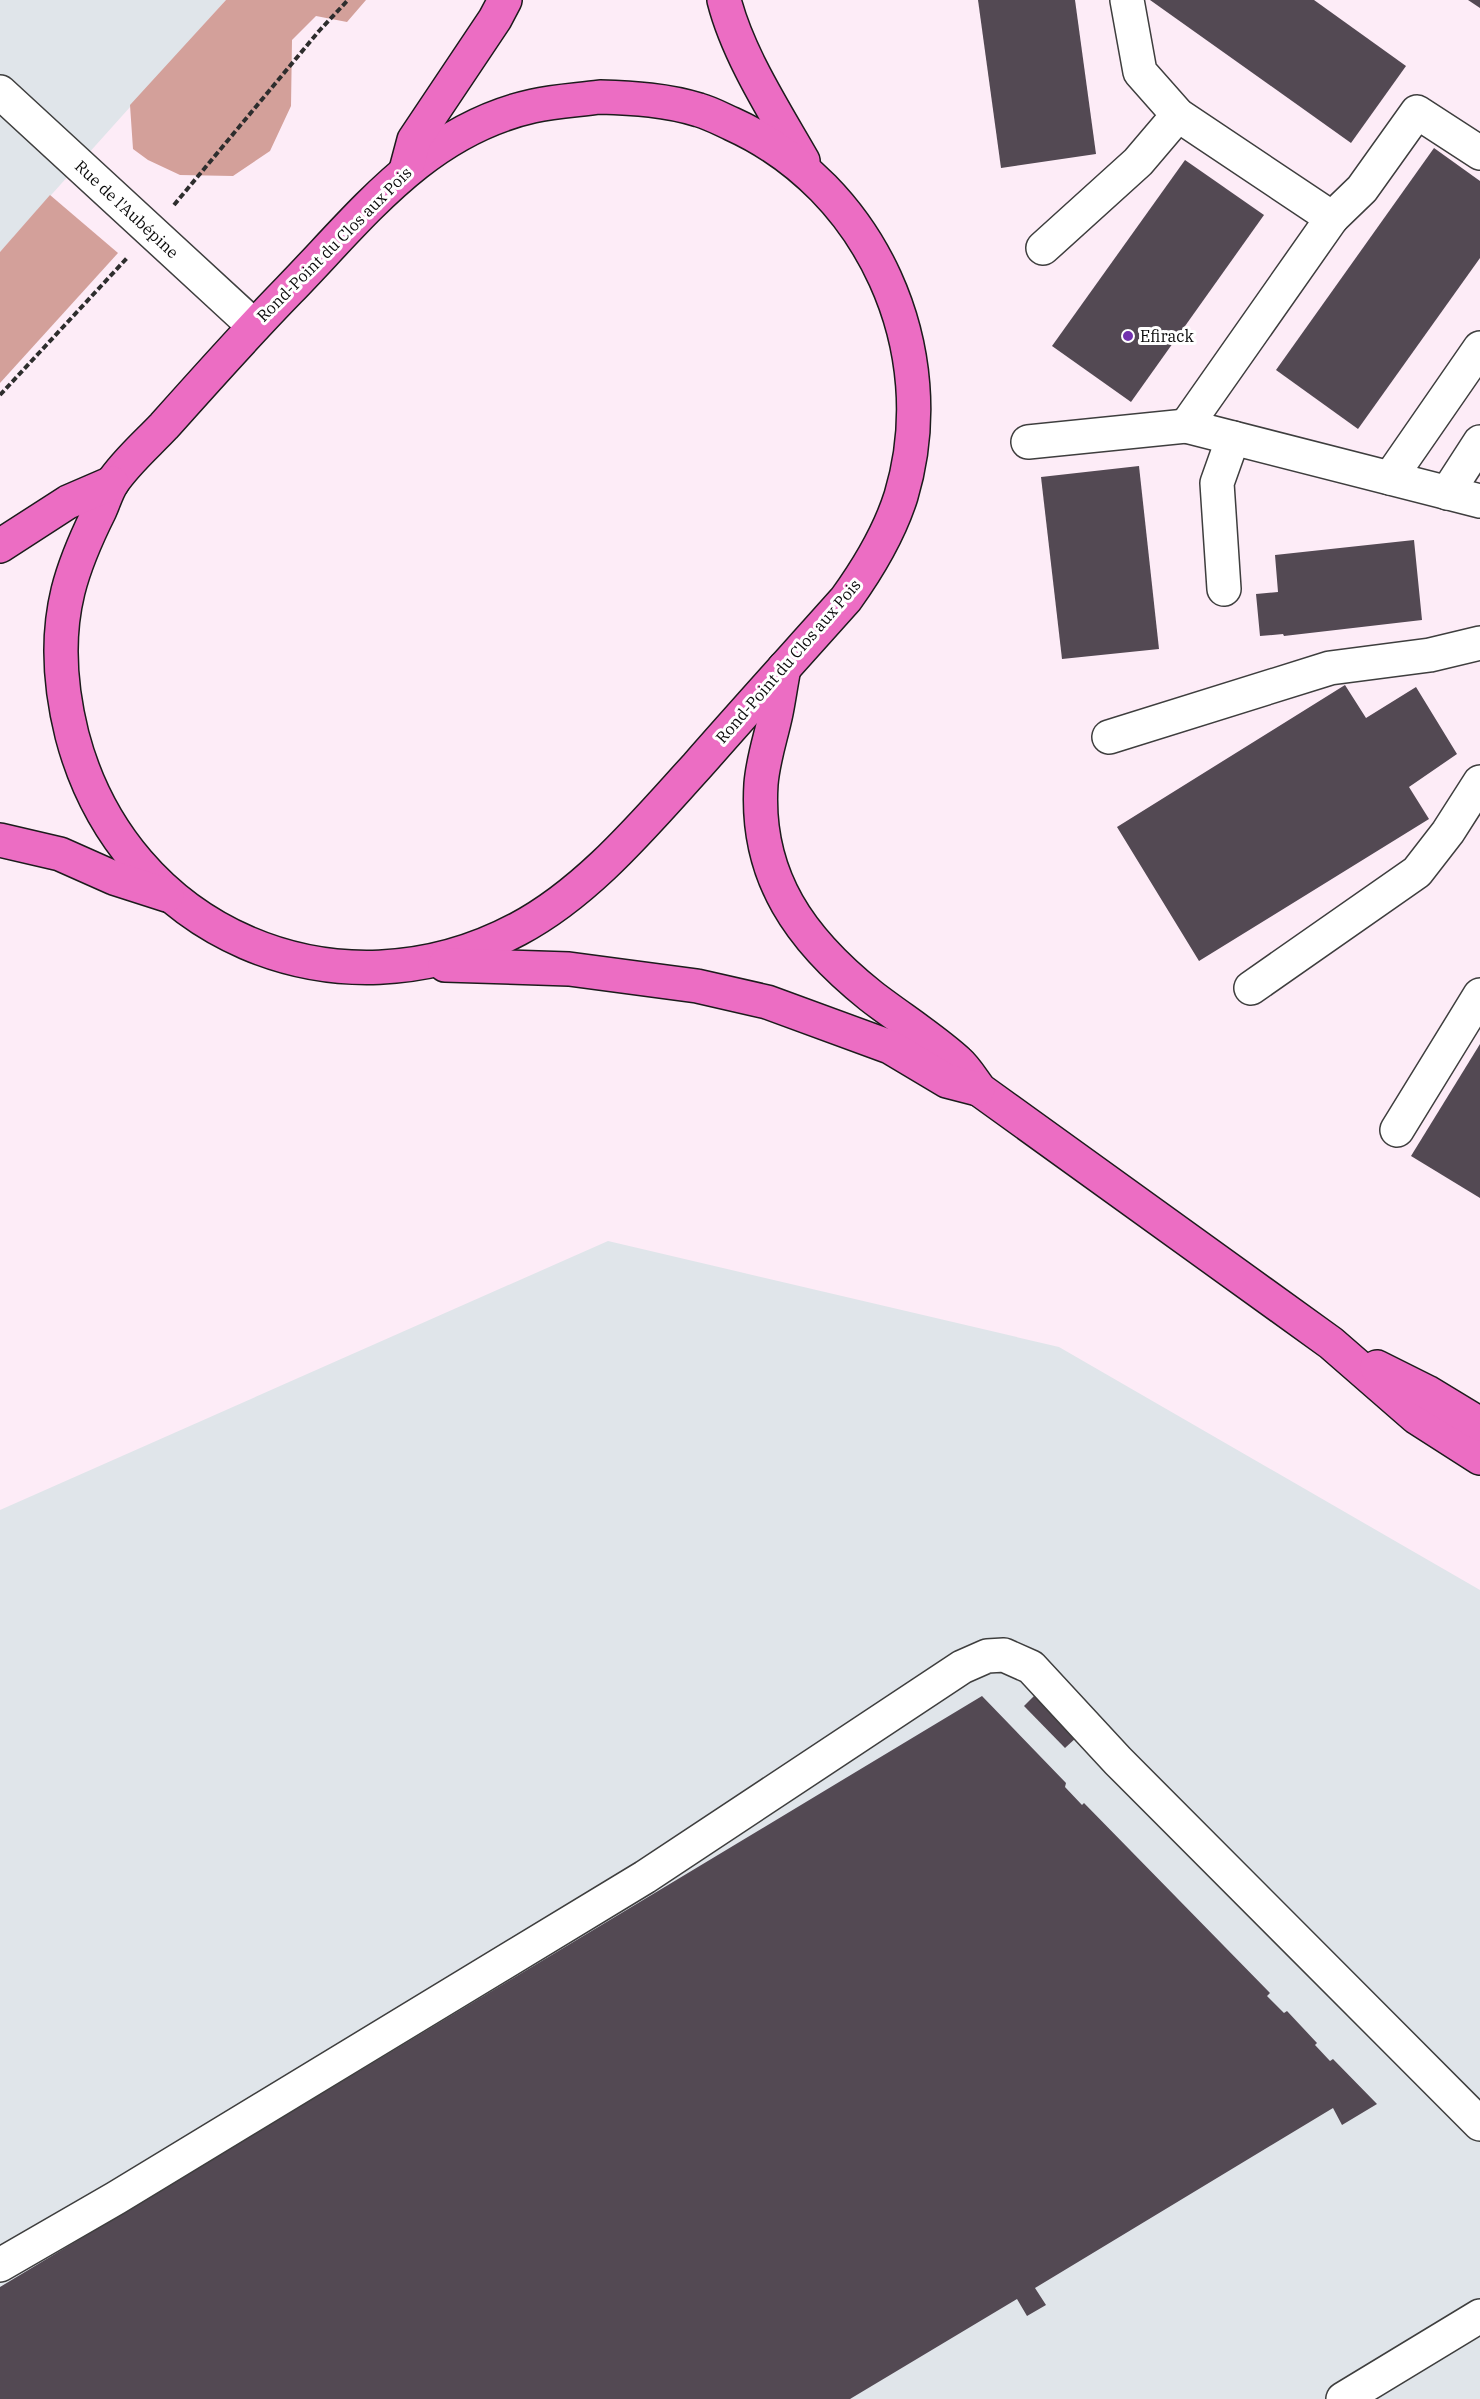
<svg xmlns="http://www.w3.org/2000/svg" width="1480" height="2399" font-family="'IBM Plex Serif',serif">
  <rect width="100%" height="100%" fill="#fdecf7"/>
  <g fill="#e0e5ea">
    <polygon points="0,0 226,0 0,252"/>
    <polygon points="608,1241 1059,1347 1480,1590 1480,2399 0,2399 0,1510"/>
  </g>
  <g fill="#d3a09a">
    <polygon points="226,0 366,0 347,22 316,16 292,40 291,106 270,151 233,176 180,175 148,160 133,149 130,105"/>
    <polygon points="50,195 118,253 0,383 0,252"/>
  </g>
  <g fill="#534953">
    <polygon points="978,0 1075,0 1096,154 1001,168"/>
    <polygon points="1150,0 1314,0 1406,66 1351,143"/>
    <polygon points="1468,0 1480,0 1480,8"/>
    <polygon points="1434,148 1480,181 1480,258 1358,429 1276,370"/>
    <polygon points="1185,160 1264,215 1131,402 1052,346"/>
    <polygon points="1139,466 1159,649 1062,659 1041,477"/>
    <polygon points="1414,540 1422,620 1284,636 1283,634 1260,636 1256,594 1278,592 1275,555"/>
    <polygon points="1345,685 1366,718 1416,687 1457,754 1409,787 1429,819 1199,961 1117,827"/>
    <polygon points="1480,1044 1480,1198 1411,1156"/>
    <polygon points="1035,1695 1077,1737 1065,1748 1024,1706"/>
    <polygon points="982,1696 1066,1783 1065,1787 1082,1805 1084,1803 1270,1993 1267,1996 1284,2013 1287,2011 1317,2043 1315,2045 1330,2061 1333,2059 1377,2104 1342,2125 1333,2108 1035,2288 1046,2305 1027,2316 1017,2299 850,2399 0,2399 0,2287"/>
  </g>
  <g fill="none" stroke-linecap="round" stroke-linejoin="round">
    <g stroke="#3e3e3e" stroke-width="36">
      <g id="minor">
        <polyline points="1127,0 1140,72 1178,115 1332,218 1186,426 1480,501"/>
        <polyline points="0,92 254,326"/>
        <polyline points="1332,218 1362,189 1417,112 1480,153"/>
        <polyline points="1043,248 1138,162 1178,115"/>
        <polyline points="1028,442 1186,426"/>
        <polyline points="1390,478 1480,348"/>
        <polyline points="1447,493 1480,442"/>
        <polyline points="1224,589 1217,483 1233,438"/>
        <polyline points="1109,737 1330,668 1430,655 1480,643"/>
        <polyline points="1251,988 1417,872 1448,832 1480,782"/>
        <polyline points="1397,1130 1480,995"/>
        <polyline points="0,2265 116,2198 645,1877 962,1667 987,1656 1004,1655 1031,1667 1118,1761 1480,2124"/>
        <polyline points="1343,2399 1480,2316"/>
      </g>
    </g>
    <g stroke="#1c1c1c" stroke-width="36">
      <g id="major">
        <path d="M 724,0 C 738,55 775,112 803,161"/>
        <path d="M 600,97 C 634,98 667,100 699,110 C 710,113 721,119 732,124 C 871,187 945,349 901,496 C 889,534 869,567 846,599 C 796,655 746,710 697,766 C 645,823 588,892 518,929 C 337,1025 124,934 72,735 C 60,687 56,640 68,591 C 75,563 87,536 100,510 C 104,501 107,491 112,483 C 126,462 147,444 164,426 C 205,380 246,334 289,290 C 362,215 425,130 533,106 C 555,101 578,100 600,97 Z"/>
        <polyline points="406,170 414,140 495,19 505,0"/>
        <polyline points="0,546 68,502 112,483"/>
        <path d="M 784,668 C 781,683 779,698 776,713 C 771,737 763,759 761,784 C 755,877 801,940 871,996 C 898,1017 933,1039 958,1062 C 966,1069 973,1081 980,1090 L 1331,1343 L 1416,1417 L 1480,1458"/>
        <polyline points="0,840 60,854 114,878 167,895"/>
        <polyline points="445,965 569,969 697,986 767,1002 890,1047 947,1081 978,1089"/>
        <polyline points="1377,1367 1427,1392 1480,1424"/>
      </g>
    </g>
    <g stroke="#2d2d2d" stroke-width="4" stroke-dasharray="6 3" stroke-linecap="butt">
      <polyline points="174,205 319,31 348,0"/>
      <polyline points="0,395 127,258"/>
    </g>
    <use href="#minor" stroke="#fff" stroke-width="33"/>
    <use href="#major" stroke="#ec6dc3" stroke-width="33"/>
  </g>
  <circle fill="#7231ae" stroke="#fff" stroke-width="2" cx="1128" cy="336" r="6"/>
  <g text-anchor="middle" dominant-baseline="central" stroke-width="6" stroke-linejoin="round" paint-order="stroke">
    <g font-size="16" fill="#0b0b0b" stroke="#fff">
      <text transform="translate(127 209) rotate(43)">Rue de l'Aubépine</text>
      <text transform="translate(334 244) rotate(-45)">Rond-Point du Clos aux Pois</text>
      <text transform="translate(788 661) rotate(-49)">Rond-Point du Clos aux Pois</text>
    </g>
    <g font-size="16" fill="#0b0b0b" stroke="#fff" text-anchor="start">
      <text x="1140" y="336">Efirack</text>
    </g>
  </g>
</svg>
